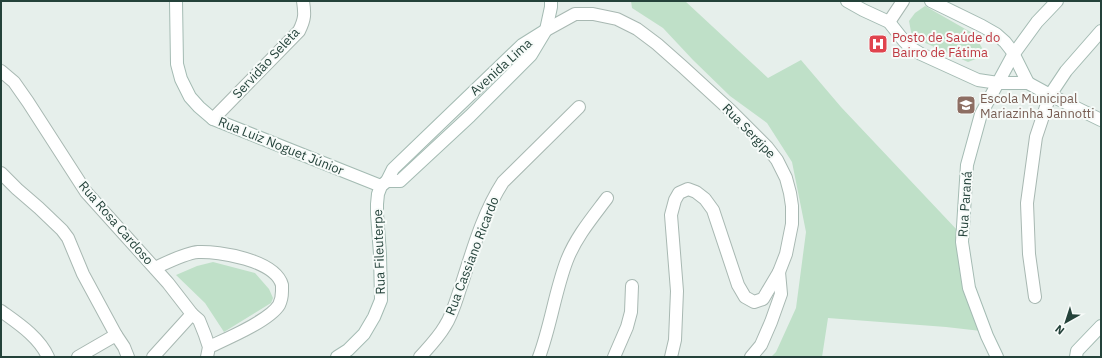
<svg xmlns="http://www.w3.org/2000/svg" width="1102" height="358" font-family="'IBM Plex Sans',sans-serif">
  <rect width="100%" height="100%" fill="#e6efeb"/>
  <g fill="#bfe0c8">
    <polygon points="631,1 685,1 768,78 801,60 841,107 958,231 981,331 946,327 828,318 822,357 771,357 776,352 796,308 806,232 792,162 767,123 730,96 693,60 663,28 632,8"/>
    <polygon points="925,6 974,34 986,55 968,62 912,37 909,21 915,13"/>
    <polygon points="213,262 255,273 269,289 273,298 271,303 224,332 205,303 176,275 197,266"/>
  </g>
  <g fill="none" stroke-linecap="round" stroke-linejoin="round">
    <g stroke="#a8b8b2" stroke-width="14">
      <g id="street">
        <polyline points="889,22 903,1"/>
        <polyline points="546,30 575,14 593,14 617,19 637,29 657,44 683,67 731,111 767,147 777,160 786,178 790,193 792,206 792,224 786,254 779,272 763,299 754,302 745,297 738,285 713,210 705,199 696,192 688,189 679,193 675,200 671,215 677,291 675,340 671,357"/>
        <polyline points="1,71 14,82 28,102 86,192 168,283 192,314 199,320 205,335 209,347 207,357"/>
        <path d="M 213,119 L 299,31 C 305,19 305,14 303,1"/>
        <polyline points="1,173 17,189 39,208 62,230 68,238 83,274 116,335"/>
        <path d="M 155,268 C 166,263 185,253 198,252 C 219,251 275,260 282,285 C 282,286 282,289 282,291 C 282,295 281,301 279,305 C 269,321 226,339 209,347"/>
        <polyline points="1035,297 1029,254 1027,203 1036,137 1050,95"/>
        <path d="M 1,311 C 19,324 39,337 48,357"/>
        <polyline points="78,357 116,335 124,347 128,357"/>
        <polyline points="153,357 192,314"/>
        <path d="M 420,357 C 429,347 438,338 445,326 C 453,314 457,297 462,283 C 473,249 483,213 503,182 L 579,107"/>
        <path d="M 539,357 C 551,325 555,291 567,260 C 576,237 592,218 607,198"/>
        <polyline points="614,357 627,327 631,312 632,286"/>
        <polyline points="751,357 761,345 771,322 781,294 779,272"/>
      </g>
    </g>
    <g stroke="#a4bbb3" stroke-width="14">
      <g id="secondary">
        <polyline points="176,1 177,64 181,79 190,97 199,107 213,119 381,186"/>
        <polyline points="847,1 863,10 889,22 904,41 911,48 921,54 978,80 998,83 1028,83 1050,95 1101,120"/>
        <polyline points="931,1 982,26 996,34 1005,42 1012,51 1028,83"/>
        <polyline points="1050,95 1066,71 1101,31"/>
        <polyline points="387,181 400,181 470,116 531,55 546,30 551,7 551,1"/>
        <polyline points="337,357 348,350 364,334 374,317 381,300 380,254 377,214 377,204 378,194 381,186 387,181 393,169 522,45 546,30"/>
        <polyline points="997,357 987,336 969,288 962,242 967,165 981,114 1013,55 1037,22 1057,1"/>
        <polyline points="1076,357 1077,351 1101,326"/>
      </g>
    </g>
    <use href="#street" stroke="#fff" stroke-width="12"/>
    <use href="#secondary" stroke="#fff" stroke-width="12"/>
  </g>
  <defs>
    <g id="hospital-square" transform="scale(1)"><rect x="-9" y="-9" width="18" height="18" rx="4" fill="#e0444e" stroke="#f7fbf9"/><path d="M-5-5h3v3.5h4V-5h3V5h-3V1.5h-4V5h-3Z" fill="#fff"/></g>
    <g id="school-square" transform="scale(1)"><rect x="-9" y="-9" width="18" height="18" rx="4" fill="#8d6e63" stroke="#f7fbf9"/><path d="M0-5L7-2L0 1L-7-2ZM-4 1L0 2.5L4 1V4Q0 6-4 4Z" fill="#fff"/></g>
  </defs>
  <g fill-rule="evenodd">
    <use href="#hospital-square" x="878" y="44"/>
    <use href="#school-square" x="966" y="105"/>
  </g>
  <g text-anchor="middle" dominant-baseline="central" stroke-width="4" stroke-linejoin="round" paint-order="stroke">
    <g font-size="13" fill="#be3a42" stroke="#f7fbf9" text-anchor="start">
      <text x="892" y="37">Posto de Saúde do<tspan x="892" dy="15">Bairro de Fátima</tspan></text>
    </g>
    <g font-size="13" fill="#24423a" stroke="#f7fbf9">
      <text transform="translate(266 63) rotate(-47)">Servidão Seleta</text>
      <text transform="translate(501 67) rotate(-42)">Avenida Lima</text>
      <text transform="translate(749 131) rotate(46)">Rua Sergipe</text>
      <text transform="translate(281 146) rotate(22)">Rua Luiz Noguet Júnior</text>
      <text transform="translate(965 204) rotate(-86)">Rua Paraná</text>
      <text transform="translate(116 223) rotate(49)">Rua Rosa Cardoso</text>
      <text transform="translate(379 252) rotate(-92)">Rua Fileuterpe</text>
      <text transform="translate(472 256) rotate(-69)">Rua Cassiano Ricardo</text>
    </g>
    <g font-size="13" fill="#785e54" stroke="#f7fbf9" text-anchor="start">
      <text x="980" y="98">Escola Municipal<tspan x="980" dy="15">Mariazinha Jannotti</tspan></text>
    </g>
  </g>
  <rect width="1102" height="358" fill="none" stroke="#24423a" stroke-width="4"/>
  <g transform="translate(1066 322) rotate(219)" stroke="#f7fbf9" stroke-width="3" paint-order="stroke">
  <path d="M0-3L7 15L0 10L-7 15Z" fill="#24423a"/>
  <text y="-6" font-size="11" font-weight="bold" text-anchor="middle" fill="#24423a">N</text>
  </g>
</svg>
